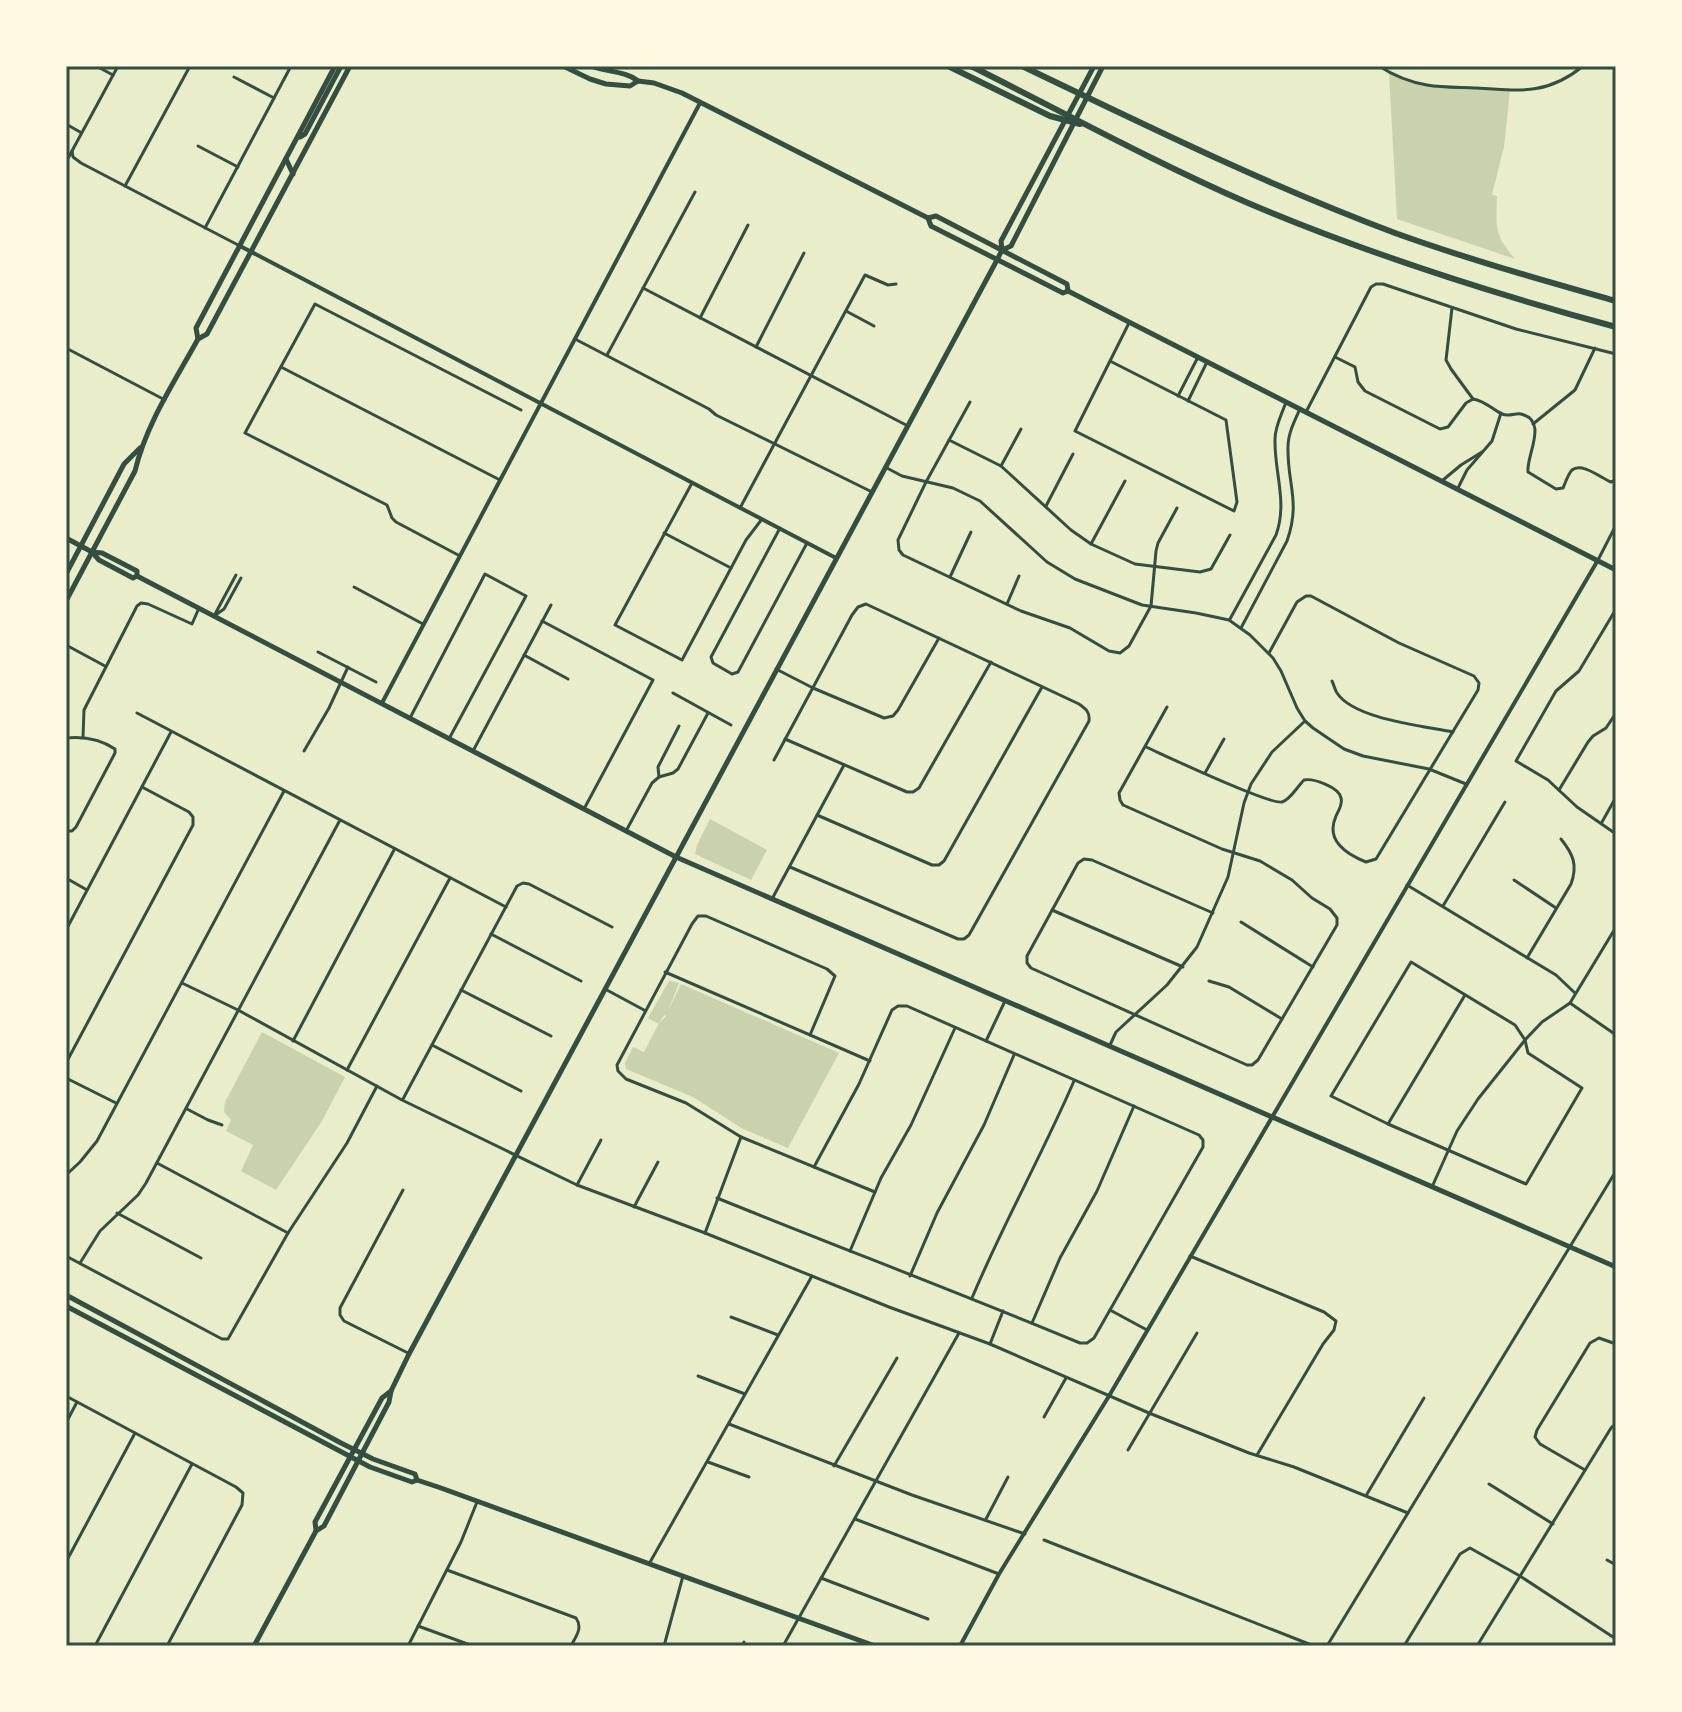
<svg xmlns="http://www.w3.org/2000/svg" width="1682" height="1712" font-family="Figtree,sans-serif">
  <rect width="100%" height="100%" fill="#e9edc9"/>
  <g fill="#cad2ad">
    <path d="M 1389,73 L 1414,82 L 1434,86 L 1510,90 L 1504,147 L 1492,195 L 1497,196 C 1496,227 1494,234 1515,259 L 1397,219 Z"/>
    <polygon points="710,819 767,850 751,880 695,854 697,845"/>
    <polygon points="669,981 679,983 668,1011 681,984 839,1053 788,1148 743,1129 693,1097 626,1069 625,1063 633,1047 644,1052 658,1025 666,1016 664,1015 659,1024 648,1018"/>
    <polygon points="262,1032 345,1077 322,1121 276,1190 241,1171 253,1145 226,1131 231,1120 224,1112 225,1102"/>
  </g>
  <g fill="none" stroke-linecap="round" stroke-linejoin="round">
    <g stroke="#344e41" stroke-width="3">
      <polyline points="96,66 113,75"/>
      <path d="M 1379,66 C 1394,76 1410,82 1427,85 C 1444,88 1461,87 1477,88 C 1520,91 1548,95 1583,66"/>
      <polyline points="234,77 274,98"/>
      <polyline points="66,124 80,132"/>
      <polyline points="198,146 238,167"/>
      <polyline points="72,151 73,157 81,163 240,246"/>
      <polyline points="66,162 118,66"/>
      <polyline points="125,186 190,66"/>
      <polyline points="205,228 291,66"/>
      <polyline points="643,288 906,425"/>
      <polyline points="1452,308 1446,360 1451,369 1473,399"/>
      <polyline points="846,311 874,326"/>
      <polyline points="700,318 748,225"/>
      <polyline points="575,339 709,409 716,415 870,491"/>
      <polyline points="756,347 804,253"/>
      <polyline points="66,348 165,400"/>
      <polyline points="607,355 695,192"/>
      <path d="M 1335,357 L 1355,367 L 1358,382 L 1365,391 L 1440,429 L 1448,427 L 1466,403 L 1473,399 C 1485,401 1492,409 1502,414 C 1509,417 1514,413 1521,414 C 1549,421 1526,455 1528,472 L 1556,489 L 1563,488 C 1565,484 1568,474 1572,470 C 1582,462 1601,478 1611,482 L 1616,480"/>
      <polyline points="1110,361 1226,420 1237,502 1234,511 1075,431 1129,323"/>
      <polyline points="281,367 500,480"/>
      <polyline points="1178,396 1198,357"/>
      <polyline points="1188,401 1207,362"/>
      <polyline points="970,402 926,482 898,540 899,550 903,555 1021,611 1070,628 1109,651 1120,653 1129,646 1151,606 1156,551 1158,543 1177,508"/>
      <polyline points="1306,412 1371,287 1376,284 1383,284 1516,329 1616,354"/>
      <polyline points="1533,424 1575,390 1595,348"/>
      <polyline points="949,440 1001,466 1071,530 1091,544 1135,564 1200,572 1211,569 1230,535"/>
      <polyline points="1001,466 1021,429"/>
      <polyline points="885,467 902,476 953,488 980,501 1047,562 1075,579 1142,605 1196,613 1229,620 1250,635 1273,658 1281,671 1297,708 1305,721 1313,728 1344,749 1363,756 1429,769 1466,784"/>
      <polyline points="1443,480 1461,465 1482,452"/>
      <polyline points="692,483 615,625 682,660 746,540 762,519"/>
      <polyline points="1458,488 1467,470 1492,441 1501,413"/>
      <polyline points="1046,506 1073,454"/>
      <polyline points="740,508 865,275 888,285 896,284"/>
      <polyline points="780,528 711,657 713,663 732,674 738,672 807,543"/>
      <polyline points="664,533 731,568"/>
      <polyline points="1091,544 1125,481"/>
      <polyline points="460,556 396,522 392,518 387,505 245,433 315,304 521,410"/>
      <polyline points="1598,560 1616,525"/>
      <polyline points="236,575 214,616 224,609 241,578"/>
      <polyline points="950,577 971,532"/>
      <polyline points="354,587 423,624"/>
      <polyline points="1007,604 1019,576"/>
      <polyline points="1616,609 1579,671 1556,691 1516,761 1548,780 1577,807 1616,834"/>
      <path d="M 1230,619 L 1276,535 C 1288,502 1274,472 1275,439 C 1275,426 1282,414 1286,402"/>
      <polyline points="542,621 653,680 584,809"/>
      <path d="M 1241,628 L 1287,541 C 1301,501 1287,484 1288,447 C 1288,434 1294,422 1299,411"/>
      <polyline points="66,645 105,666"/>
      <polyline points="318,652 376,682"/>
      <polyline points="524,655 568,679"/>
      <polyline points="776,669 813,688 884,718 893,716 898,710 939,638"/>
      <path d="M 1332,681 C 1334,685 1335,690 1337,693 C 1354,719 1423,726 1453,732"/>
      <polyline points="673,693 731,725"/>
      <polyline points="1167,707 1119,793 1120,800 1123,805 1222,849 1260,861 1292,880 1312,898 1330,909 1337,918 1337,925 1258,1060 1252,1065 1247,1065 1031,968 1027,963 1027,956 1078,863 1084,859 1092,860 1213,913"/>
      <polyline points="137,713 506,907"/>
      <polyline points="410,718 485,574 526,596 450,737"/>
      <polyline points="83,737 84,710 137,606 141,603 148,604 192,624 199,608"/>
      <path d="M 66,738 C 85,736 100,739 115,749 L 115,753 L 76,827 L 72,831 L 66,831"/>
      <polyline points="785,739 907,792 913,792 919,788 991,662"/>
      <path d="M 1146,747 C 1166,756 1269,805 1282,802 C 1290,800 1297,787 1304,780 C 1313,778 1339,787 1341,798 C 1343,805 1338,811 1336,816 C 1325,840 1346,854 1366,862 L 1376,859 L 1478,690 L 1479,683 L 1474,676 L 1399,643 L 1311,596 L 1306,596 L 1297,602 L 1269,653"/>
      <polyline points="304,751 329,708 348,667"/>
      <polyline points="473,751 551,605"/>
      <path d="M 774,760 L 852,615 L 858,607 L 866,604 L 1079,704 C 1086,709 1090,712 1089,721 L 969,935 L 964,939 L 958,939 L 790,867"/>
      <polyline points="1205,773 1224,739"/>
      <polyline points="659,777 673,773 678,769 708,713"/>
      <polyline points="1559,790 1588,742 1593,736 1606,728 1616,713"/>
      <polyline points="817,815 932,865 939,865 944,861 1042,687"/>
      <polyline points="1602,822 1616,797"/>
      <polyline points="626,831 652,783 659,777 658,767 679,726"/>
      <polyline points="66,878 87,890"/>
      <polyline points="1514,880 1556,908"/>
      <polyline points="1407,885 1556,975 1575,993"/>
      <polyline points="772,899 844,765"/>
      <polyline points="1443,906 1505,802"/>
      <polyline points="1052,910 1183,967"/>
      <polyline points="1241,922 1313,967"/>
      <polyline points="66,930 171,732"/>
      <polyline points="491,934 581,981"/>
      <path d="M 1527,958 L 1571,884 C 1578,865 1573,854 1561,839"/>
      <polygon points="1411,962 1515,1025 1525,1040 1528,1053 1582,1088 1526,1184 1388,1124 1331,1096"/>
      <polyline points="665,972 870,1061"/>
      <polyline points="1209,981 1229,987 1282,1019"/>
      <polyline points="182,983 238,1010 402,1100 577,1185 705,1233 889,1307 990,1344 1149,1413 1249,1453 1294,1467 1408,1513"/>
      <polyline points="605,989 644,1010"/>
      <polyline points="461,990 551,1036"/>
      <polyline points="1570,1003 1616,1035"/>
      <polyline points="810,1035 835,976 827,969 706,916 698,916 692,924 617,1065 618,1071 626,1079 686,1103 741,1137 875,1192"/>
      <polyline points="293,1041 394,850"/>
      <polyline points="986,1041 1005,1001"/>
      <polyline points="432,1045 521,1091"/>
      <polyline points="1110,1045 1116,1032 1167,985 1197,947 1228,877 1244,803 1251,784 1272,752 1305,721"/>
      <polyline points="66,1063 193,825 193,817 189,812 142,787"/>
      <polyline points="347,1070 450,878"/>
      <polyline points="66,1078 116,1103"/>
      <polyline points="403,1099 517,886 523,883 529,884 612,927"/>
      <polyline points="187,1109 208,1120 222,1125"/>
      <polyline points="1388,1124 1465,995"/>
      <polyline points="157,1163 288,1233"/>
      <polyline points="66,1175 80,1162 97,1141 284,791"/>
      <polyline points="577,1185 601,1140"/>
      <polyline points="1432,1187 1457,1131 1478,1099 1525,1040 1542,1022 1570,1003 1616,927"/>
      <polyline points="403,1190 340,1308 340,1315 344,1321 408,1353"/>
      <path d="M 717,1198 C 838,1247 960,1293 1080,1343 L 1087,1343 L 1094,1338 L 1203,1147 L 1203,1140 L 1199,1135 L 907,1006 L 898,1006 L 892,1010 L 859,1084 L 814,1167"/>
      <polyline points="634,1207 658,1162"/>
      <polyline points="117,1213 201,1258"/>
      <polyline points="705,1233 741,1137"/>
      <polyline points="850,1251 881,1178 911,1125 955,1028"/>
      <polyline points="66,1256 222,1339 228,1339 288,1233 347,1143 377,1086"/>
      <polyline points="1190,1256 1324,1312 1336,1321 1334,1330 1323,1344 1257,1455"/>
      <polyline points="80,1263 100,1231 138,1195 146,1183 340,820"/>
      <polyline points="910,1276 937,1213 984,1125 1014,1055"/>
      <path d="M 972,1298 C 1003,1224 1042,1155 1074,1081"/>
      <polyline points="1110,1310 1147,1330"/>
      <polyline points="731,1317 778,1335"/>
      <polyline points="1032,1323 1060,1258 1097,1191 1134,1106"/>
      <polyline points="990,1344 1003,1311"/>
      <polyline points="698,1376 745,1394"/>
      <polyline points="66,1396 236,1487 243,1493 242,1505 167,1646"/>
      <polyline points="1044,1417 1066,1378"/>
      <polyline points="66,1423 77,1402"/>
      <polyline points="729,1424 912,1495 1025,1534"/>
      <polyline points="1128,1450 1197,1333"/>
      <polyline points="708,1462 749,1477"/>
      <polyline points="834,1466 897,1358"/>
      <polyline points="1585,1470 1540,1444 1535,1437 1537,1430 1590,1343 1599,1338 1616,1344"/>
      <polyline points="1489,1484 1553,1524"/>
      <polyline points="1367,1494 1424,1398"/>
      <polyline points="855,1519 999,1574"/>
      <polyline points="986,1519 1008,1477"/>
      <polyline points="1044,1540 1314,1646"/>
      <polyline points="1607,1560 1616,1565"/>
      <polyline points="66,1562 135,1433"/>
      <polyline points="649,1564 812,1276"/>
      <path d="M 447,1570 L 576,1618 C 583,1628 576,1636 571,1646"/>
      <polyline points="821,1578 928,1619"/>
      <polyline points="418,1626 473,1646"/>
      <polyline points="95,1646 192,1464"/>
      <polyline points="408,1646 461,1542 477,1502"/>
      <polyline points="664,1646 683,1576"/>
      <polyline points="742,1646 744,1642"/>
      <polyline points="783,1646 959,1333"/>
      <polyline points="1327,1646 1616,1171"/>
      <polyline points="1404,1646 1460,1554 1470,1548 1520,1576 1616,1639"/>
      <polyline points="1477,1646 1611,1428 1616,1423"/>
    </g>
    <g stroke="#344e41" stroke-width="4">
      <polyline points="240,246 836,558"/>
      <polyline points="382,703 700,103"/>
      <polyline points="960,1646 999,1574 1109,1396 1598,560"/>
    </g>
    <g stroke="#344e41" stroke-width="5">
      <polyline points="1002,250 1011,246 1103,66"/>
      <polyline points="66,538 92,552 99,560 133,578 137,576"/>
      <polyline points="92,552 102,553 137,571 137,576"/>
      <polyline points="137,576 676,857 1616,1267"/>
      <polyline points="316,1530 315,1522 382,1398 391,1391"/>
      <polyline points="254,1646 316,1531 324,1526 389,1402 391,1391 409,1354 997,260 1002,250 1001,241 1094,66"/>
    </g>
    <g stroke="#344e41" stroke-width="5">
      <polyline points="563,66 590,79 606,84 630,86 638,81 654,83 682,93 928,218 936,216 1067,284 1068,291"/>
      <path d="M 591,66 C 606,72 626,71 638,81"/>
      <polyline points="300,137 305,134 341,66"/>
      <polyline points="286,159 293,174"/>
      <polyline points="928,218 931,226 1063,293 1068,291 1616,570"/>
      <polyline points="198,339 196,328 335,66"/>
      <polyline points="66,574 124,464 140,448"/>
      <path d="M 66,601 L 135,471 C 146,424 175,381 198,339 L 207,334 L 350,66"/>
      <polyline points="66,1295 341,1443 373,1459 415,1474 417,1480"/>
      <polyline points="66,1306 370,1467 412,1482 417,1480 441,1488 875,1646"/>
    </g>
    <g stroke="#344e41" stroke-width="6">
      <polyline points="948,66 1050,116 1080,124"/>
      <path d="M 971,66 C 1063,112 1154,162 1248,203 C 1368,254 1491,293 1616,327"/>
      <path d="M 1022,66 C 1145,125 1267,185 1395,233 C 1467,259 1542,280 1616,301"/>
    </g>
  </g>
  <rect width="1682" height="1712" fill="none" stroke="#fefae0" stroke-width="136"/>
  <rect x="68" y="68" width="1546" height="1576" fill="none" stroke="#344e41" stroke-width="3"/>
</svg>
